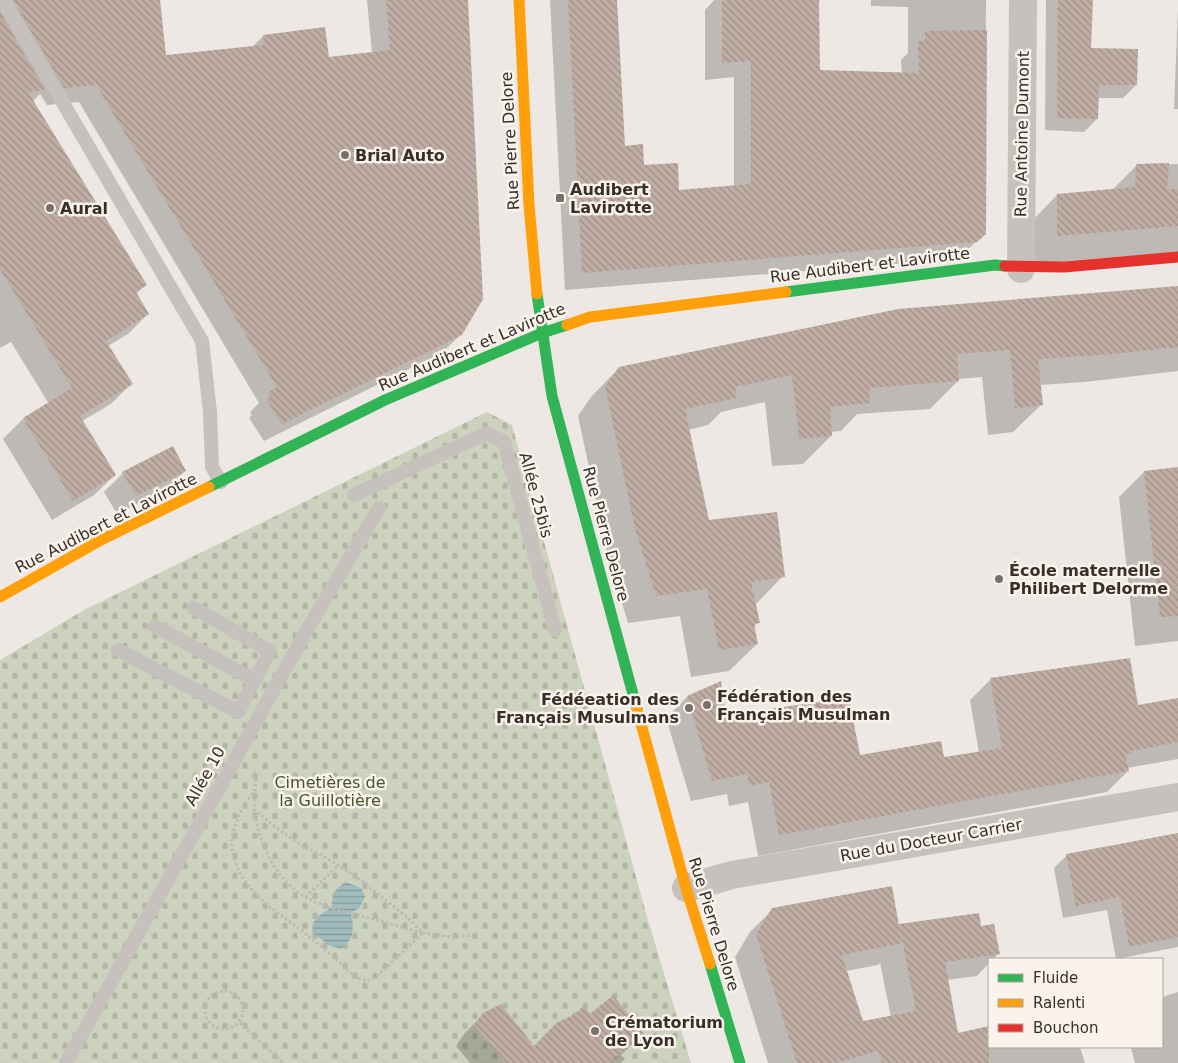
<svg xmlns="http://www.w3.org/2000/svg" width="1178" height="1063" font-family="'DejaVu Sans',sans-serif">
  <defs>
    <pattern id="cemetery-stones" width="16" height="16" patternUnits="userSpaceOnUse" patternTransform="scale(1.25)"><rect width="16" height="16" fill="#cdd2be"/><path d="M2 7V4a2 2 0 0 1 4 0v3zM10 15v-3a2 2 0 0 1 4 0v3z" fill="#b1b5a3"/></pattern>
    <pattern id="water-rules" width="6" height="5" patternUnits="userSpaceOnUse" patternTransform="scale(1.25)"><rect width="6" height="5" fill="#a0bcbd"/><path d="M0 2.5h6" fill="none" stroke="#83999a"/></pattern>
    <pattern id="building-back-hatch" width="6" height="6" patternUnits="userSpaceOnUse" patternTransform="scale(1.25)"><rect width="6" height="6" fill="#c0aea5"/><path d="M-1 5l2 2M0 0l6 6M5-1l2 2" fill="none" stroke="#9d8e87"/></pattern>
  </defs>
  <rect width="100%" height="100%" fill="#ede8e3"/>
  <polygon fill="url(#cemetery-stones)" points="487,412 512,425 647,917 691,1063 0,1063 0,660 84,610"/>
  <path fill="url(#water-rules)" d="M 346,882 L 361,888 L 365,897 L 359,908 L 351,913 C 354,930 355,939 340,949 L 329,945 L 312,932 L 313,923 L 320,915 L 332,907 C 332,894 335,888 346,882 Z"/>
  <g fill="#0003" fill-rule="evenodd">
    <polygon points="0,0 158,0 165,57 252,47 263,36 328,58 372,53 367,0 467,0 461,334 443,352 264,441 249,418 252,415 250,412 259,403 79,102 47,105 40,94 33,101 145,285 136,294 148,314 128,334 108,346 131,384 111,404 82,421 115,475 94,495 52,520 3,439 23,419 49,404 11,342 0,348"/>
    <polygon points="550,0 616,0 624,147 642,167 678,191 734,187 734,77 705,80 705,10 714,0 817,0 819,71 902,73 901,60 908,53 908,7 871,6 871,0 986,0 985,233 958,259 565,290"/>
    <polygon points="1046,0 1092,0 1090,49 1136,85 1123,98 1097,98 1097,119 1084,132 1045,130"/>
    <polygon points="1178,7 1178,109 1174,109"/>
    <polygon points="1178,164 1178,252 1028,264 1028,225 1057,195 1111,191 1137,165"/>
    <polygon points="1178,287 1178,371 1085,382 1039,385 1041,405 1013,432 988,435 982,377 958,379 958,381 930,409 857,414 841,431 830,432 831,436 803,464 772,466 765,402 721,412 708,425 688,430 708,521 783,576 755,605 758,622 754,627 757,644 729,671 691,677 680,616 628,623 608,556 578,416 591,397 619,368"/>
    <polygon points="1178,468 1178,641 1135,646 1119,497 1144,472"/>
    <polygon points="185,471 165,490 117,514 104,492 123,473"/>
    <polygon points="991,679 1137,706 1178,699 1178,759 1127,768 1128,771 1107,792 758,856 748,802 729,806 727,794 691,801 666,718 687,697 720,683 725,716 859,757 943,759 979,753 970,700"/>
    <polygon points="1178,835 1178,947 1116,959 1107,910 1063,918 1054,868 1067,855"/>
    <path d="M 773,909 L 898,927 L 899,925 L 980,927 L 999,953 L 993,959 L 989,959 L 989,963 L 977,976 L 947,980 L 957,1034 L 989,1027 L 989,1047 L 1080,1047 L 1085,1063 L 768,1063 L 735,957 L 750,932 ZM 880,963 L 891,1017 L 862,1023 L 846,971 L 878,965 Z"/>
    <polygon points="1178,992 1178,1063 1135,1063 1131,1047 1162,1047 1162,997"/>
    <polygon points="484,1014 533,1047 590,1015 642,1034 621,1055 625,1059 621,1063 470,1063 456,1046 464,1034"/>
  </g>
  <g fill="url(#building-back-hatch)">
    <polygon points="13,0 160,0 166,55 264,45 263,35 325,27 329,57 390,50 386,0 468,0 483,299 462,335 282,424 266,399 270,397 267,393 277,387 96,85 64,88"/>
    <polygon points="568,0 617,0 625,146 643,144 644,165 678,163 679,190 751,184 751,61 722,63 722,0 819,0 820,70 919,73 918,41 925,41 925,31 987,30 986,234 977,242 582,273"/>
    <polygon points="1058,0 1093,0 1091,48 1138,49 1137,85 1099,85 1098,119 1057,118"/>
    <polygon points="0,12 45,90 28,92 147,285 136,292 149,314 106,341 133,384 80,416 116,475 73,501 23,418 72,388 0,269"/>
    <polygon points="1169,163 1167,189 1178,189 1178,226 1057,236 1057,194 1135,187 1136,164"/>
    <polygon points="1178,286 1178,347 1114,354 1038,359 1043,405 1015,408 1010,350 957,354 959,381 869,388 870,403 830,407 832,436 799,439 792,375 735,387 737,398 685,409 709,520 777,512 785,577 751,582 760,623 754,624 758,644 719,650 707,589 656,596 635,528 605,387 619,367 898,309"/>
    <polygon points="173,446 186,471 136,496 122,472"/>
    <polygon points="1178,467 1178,616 1160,617 1144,471"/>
    <polygon points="1130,658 1138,705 1178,698 1178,742 1132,751 1133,753 1125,754 1129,771 779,835 769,782 750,786 747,774 712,781 687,696 721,681 726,715 849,698 860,755 941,741 944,757 1002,748 990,678"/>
    <polygon points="1178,833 1178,937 1129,947 1120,897 1076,906 1066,854"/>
    <polygon points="892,886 902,943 842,955 863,1021 916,1011 899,924 979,913 981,926 994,924 1000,954 945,962 958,1033 989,1026 989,1063 882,1063 878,1051 836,1063 797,1063 756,934 772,908"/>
    <polygon points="613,995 644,1034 608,1063 504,1063 474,1025 483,1013 501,1004 534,1046 556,1023 573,1015 584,1006 590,1014"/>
  </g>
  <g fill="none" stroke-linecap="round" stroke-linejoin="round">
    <g stroke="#bfb9b4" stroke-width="3" stroke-dasharray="2.5 2.5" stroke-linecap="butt">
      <polyline points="256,774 254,809 275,827 298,843 325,857 355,876 408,918 423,933 452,937 474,935"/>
      <path d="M 255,789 C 244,805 231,826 232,845 C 235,891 281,913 311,938 C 327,951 342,965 357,978 L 367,981 L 376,977 L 423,933"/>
      <path d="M 254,809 C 260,849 279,888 318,903 C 331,909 346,912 359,915 C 380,921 401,927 422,933"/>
      <polyline points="306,897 338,865"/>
      <circle cx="224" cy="1010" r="19"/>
      <polyline points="240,1023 283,1063"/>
    </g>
    <g stroke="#c6c1bc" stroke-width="14">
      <polyline points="3,0 202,341 210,412 212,467 221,482"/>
      <polyline points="354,495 487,433 504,442 555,630"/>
      <polyline points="155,626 254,680"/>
      <polyline points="118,650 238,712 270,651 194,608"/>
      <polyline points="66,1063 307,630 379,508"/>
    </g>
    <g stroke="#c6c1bc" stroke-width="28">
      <polyline points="1021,269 1023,0"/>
      <polyline points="686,888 732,875 1178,797"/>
    </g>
    <g stroke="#30b455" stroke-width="11">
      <polyline points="786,292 995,265 1005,266"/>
      <polyline points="537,294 552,396 637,709"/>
      <polyline points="209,487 385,400 542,333 567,325"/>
      <polyline points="710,964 740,1063"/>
    </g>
    <g stroke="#ff9f0a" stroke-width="11">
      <polyline points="519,0 529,205 537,294"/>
      <polyline points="567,325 590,317 786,292"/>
      <polyline points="0,597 101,540 209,487"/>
      <polyline points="637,709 686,888 710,964"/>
    </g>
    <polyline stroke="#e5322d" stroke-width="11" points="1005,266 1064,267 1178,257"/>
  </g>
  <g fill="#77706b" stroke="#f9f3eb" stroke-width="2">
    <circle cx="345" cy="155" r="5"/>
    <rect x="555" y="193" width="10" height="10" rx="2.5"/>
    <circle cx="50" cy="208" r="5"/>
    <circle cx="999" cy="579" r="5"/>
    <circle cx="707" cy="705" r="5"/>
    <circle cx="689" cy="708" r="5"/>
    <circle cx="595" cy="1031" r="5"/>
  </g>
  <g text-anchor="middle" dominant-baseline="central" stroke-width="5" stroke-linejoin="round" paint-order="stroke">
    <g font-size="16" fill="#372f2a" stroke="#f9f3eb">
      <text transform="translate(1022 134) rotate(-89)">Rue Antoine Dumont</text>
      <text transform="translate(510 141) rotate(-93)">Rue Pierre Delore</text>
      <text transform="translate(870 265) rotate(-7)">Rue Audibert et Lavirotte</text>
      <text transform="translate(472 347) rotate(-23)">Rue Audibert et Lavirotte</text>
      <text transform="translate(536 495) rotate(75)">Allée 25bis</text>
      <text transform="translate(106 523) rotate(-27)">Rue Audibert et Lavirotte</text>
      <text transform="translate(606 534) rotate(75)">Rue Pierre Delore</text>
      <text transform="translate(205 776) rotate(-61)">Allée 10</text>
      <text transform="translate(931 840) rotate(-10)">Rue du Docteur Carrier</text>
      <text transform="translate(714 924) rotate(73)">Rue Pierre Delore</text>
    </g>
    <g font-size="16" font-weight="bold" fill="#372f2a" stroke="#f9f3eb" text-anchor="start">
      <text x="355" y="155">Brial Auto</text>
      <text x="570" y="189">Audibert<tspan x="570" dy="18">Lavirotte</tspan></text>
      <text x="60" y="208">Aural</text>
      <text x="1009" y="570">École maternelle<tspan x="1009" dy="18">Philibert Delorme</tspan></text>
      <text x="717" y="696">Fédération des<tspan x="717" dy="18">Français Musulman</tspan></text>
      <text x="679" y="699" text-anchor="end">Fédéeation des<tspan x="679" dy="18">Français Musulmans</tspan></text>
      <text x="605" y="1022">Crématorium<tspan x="605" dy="18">de Lyon</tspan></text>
    </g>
    <g font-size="16" fill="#45542f" stroke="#f9f3eb">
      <text x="330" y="782">Cimetières de<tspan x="330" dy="18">la Guillotière</tspan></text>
    </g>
  </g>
  <rect x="988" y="958" width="175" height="90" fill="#f9f3eb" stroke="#aba59e"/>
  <rect x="998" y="974" width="25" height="8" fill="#30b455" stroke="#aba59e"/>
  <text x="1033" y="983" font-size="15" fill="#372f2a">Fluide</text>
  <rect x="998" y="999" width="25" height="8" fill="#ff9f0a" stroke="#aba59e"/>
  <text x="1033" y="1008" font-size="15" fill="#372f2a">Ralenti</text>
  <rect x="998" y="1024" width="25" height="8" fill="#e5322d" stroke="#aba59e"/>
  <text x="1033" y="1033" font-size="15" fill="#372f2a">Bouchon</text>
</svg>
